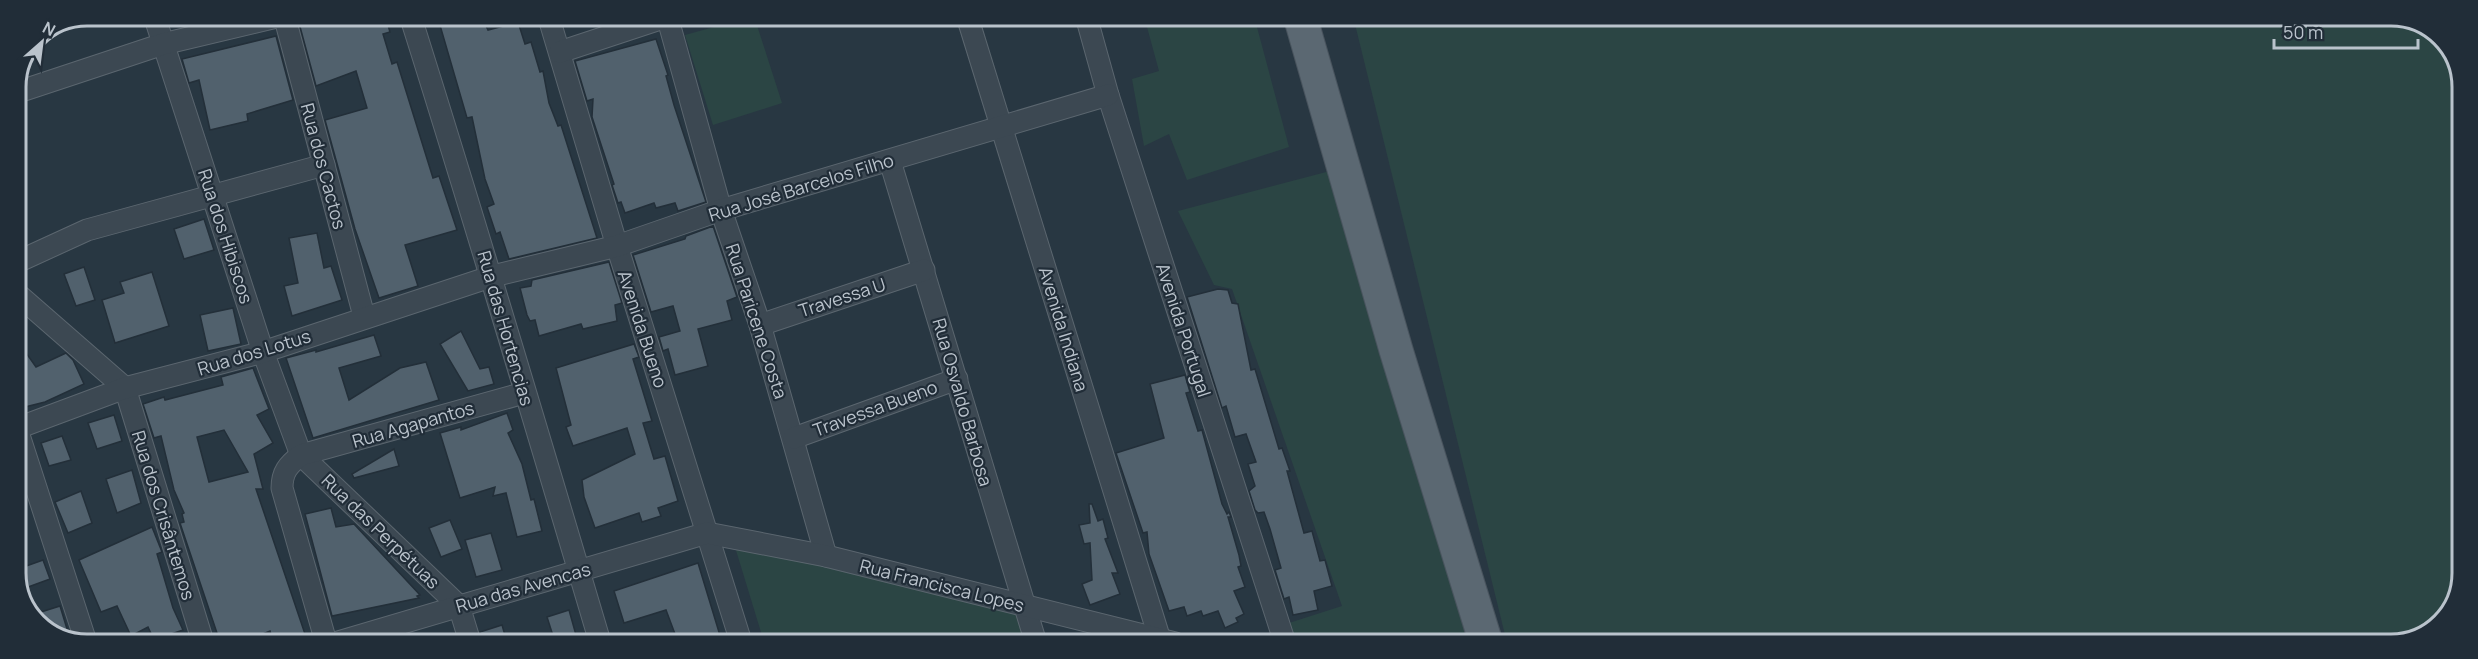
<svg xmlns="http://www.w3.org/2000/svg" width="2478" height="659" font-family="Manrope,sans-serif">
  <rect width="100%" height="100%" fill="#283742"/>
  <g fill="#2b4544">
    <polygon points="754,16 782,103 713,125 685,35"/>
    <polygon points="1144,16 1254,16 1289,147 1187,180 1169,134 1144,146 1132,79 1159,71"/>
    <polygon points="1353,16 2410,17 2446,40 2463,81 2461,591 2435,629 2392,644 1507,643"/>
    <polygon points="1330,171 1468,643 1294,643 1289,623 1342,606 1232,289 1214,285 1178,211"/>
    <polygon points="735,547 1017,609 1033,643 764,642"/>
  </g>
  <g fill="#51616d" stroke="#232f39" stroke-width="1.5" fill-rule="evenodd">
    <polygon points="324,15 385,15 390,32 383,34 392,64 397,62 433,178 439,176 457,230 405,245 418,286 379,298 355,229 325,120 367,108 356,71 316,86 299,23"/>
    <polygon points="437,15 481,15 488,30 518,22 525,44 531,42 540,72 543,71 549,103 558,126 561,125 597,238 509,259 500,232 496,234 487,207 494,204 485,179 472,117 467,118"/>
    <polygon points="276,36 293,100 247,114 248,121 210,130 199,80 189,83 182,59"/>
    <polygon points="656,39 668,75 666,76 674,105 706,202 678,211 675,203 656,208 654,203 625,213 621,202 618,203 612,185 614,184 592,117 593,99 587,101 575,61"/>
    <polygon points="204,219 214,250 184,259 174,229"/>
    <polygon points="713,226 737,297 727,301 732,320 698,329 708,366 675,375 668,349 663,351 659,337 680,331 673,306 651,312 633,255 685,239 686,236"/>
    <polygon points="317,233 324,268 331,266 342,300 292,316 284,286 298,283 289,238"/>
    <polygon points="609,262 622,303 615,305 617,321 583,329 581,324 539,336 535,320 530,321 527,315 520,288 531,286 532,280"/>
    <polygon points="84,267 95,300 76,306 64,274"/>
    <polygon points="152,272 169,326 115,343 102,300 124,293 120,282"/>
    <polygon points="1218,289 1228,290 1232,303 1238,304 1251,370 1255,369 1279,449 1282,448 1290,471 1287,471 1304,533 1312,531 1320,561 1325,560 1332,586 1314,591 1318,610 1293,615 1289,597 1284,599 1275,570 1281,568 1270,529 1264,512 1258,513 1255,510 1249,491 1255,486 1248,464 1256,462 1246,434 1235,437 1226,406 1222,408 1187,297"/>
    <polygon points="233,308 241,344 208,351 200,315"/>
    <polygon points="461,331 480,369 489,367 494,384 468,391 440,344"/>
    <polygon points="374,335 381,356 339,368 349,400 400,368 426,362 439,400 313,438 286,358 316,350 316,352"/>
    <polygon points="15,337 36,367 66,353 73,360 84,384 45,402 21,408 15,385"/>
    <polygon points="634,344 639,357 633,359 652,421 643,423 654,459 665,456 678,501 658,508 661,516 642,522 639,513 595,528 584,497 582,480 635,454 627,428 573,446 566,427 571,425 556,368"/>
    <path d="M 253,368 L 269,409 L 257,415 L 273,443 L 254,454 L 263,489 L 256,489 L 305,634 L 273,642 L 270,631 L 243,642 L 220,642 L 180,523 L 184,522 L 182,514 L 184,513 L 174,490 L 161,436 L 154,438 L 143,404 L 164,397 L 165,400 L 223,385 L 221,377 ZM 224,430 L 248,472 L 209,482 L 197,437 Z"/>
    <polygon points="1185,375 1190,392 1186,393 1198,431 1202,430 1222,504 1227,514 1229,512 1231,517 1228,517 1239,555 1241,566 1238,567 1245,587 1234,591 1244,614 1236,618 1238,622 1225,628 1218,611 1203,616 1201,611 1187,616 1184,607 1169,611 1149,554 1147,532 1143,533 1116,453 1164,438 1150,384"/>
    <polygon points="507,413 513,430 508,433 522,464 531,500 534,499 542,531 517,537 506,493 493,496 495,487 460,498 440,433 461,427 461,430"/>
    <polygon points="114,415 122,441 97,449 88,423"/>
    <polygon points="62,436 71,460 49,466 41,443"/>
    <polygon points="394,449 399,466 354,478 352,474"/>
    <polygon points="132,470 141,503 117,513 106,479"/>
    <polygon points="81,491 92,523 68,533 55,502"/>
    <polygon points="1089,504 1092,504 1098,521 1103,519 1108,538 1105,539 1118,573 1112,573 1120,594 1090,605 1082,584 1092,580 1090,543 1084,544 1079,525 1090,523"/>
    <polygon points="331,508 336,527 354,524 420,595 417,596 419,598 332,616 305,514"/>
    <polygon points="450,520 462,549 441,557 429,528"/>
    <polygon points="152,527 162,552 157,554 173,608 183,630 154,640 148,627 131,636 117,606 101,612 79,560"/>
    <polygon points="491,533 502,570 476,577 465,540"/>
    <polygon points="43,560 50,579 20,590 15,570"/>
    <polygon points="698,563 722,642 678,642 666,610 624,623 614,591"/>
    <polygon points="60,606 71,642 35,621 41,612"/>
    <polygon points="569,610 578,642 555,642 547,617"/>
    <polygon points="502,625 507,642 482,642 480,632"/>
  </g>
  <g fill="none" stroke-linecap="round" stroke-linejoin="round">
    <g stroke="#5b666f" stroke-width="23">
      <g id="street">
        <polyline points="154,15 263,352 301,455 459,606 470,642"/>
        <polyline points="284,15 364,316"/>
        <path d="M 410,15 C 476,224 538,433 600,642"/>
        <polyline points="548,15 617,246 741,642"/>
        <polyline points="667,16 721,210 760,325 826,556"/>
        <polyline points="967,16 1161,643"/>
        <polyline points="1086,16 1108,95 1285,643"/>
        <polyline points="560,52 669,16"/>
        <polyline points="15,93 163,44 285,15"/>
        <polyline points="890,161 1036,643"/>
        <polyline points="15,263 87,230 324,165"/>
        <polyline points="15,292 125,388 203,642"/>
        <polyline points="760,325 924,270"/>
        <polyline points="15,429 125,388 263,352 493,276 617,246 721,210 1108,95"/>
        <polyline points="17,429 86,642"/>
        <polyline points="794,438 957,379"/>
        <path d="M 326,642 L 282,488 C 282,472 288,465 301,455 L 524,393"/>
        <polyline points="338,642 707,533 826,556 1175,643"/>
      </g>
    </g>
    <g stroke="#49545e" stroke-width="35">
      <polyline id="primary" points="1300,16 1396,350 1486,643"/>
    </g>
    <use href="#street" stroke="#3c4852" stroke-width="21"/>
    <use href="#primary" stroke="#5b6872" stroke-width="33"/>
  </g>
  <g text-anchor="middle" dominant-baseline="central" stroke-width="4.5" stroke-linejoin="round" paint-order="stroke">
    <g font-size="18" fill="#bac3cc" stroke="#212d38">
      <text transform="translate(324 166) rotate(75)">Rua dos Cactos</text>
      <text transform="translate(801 187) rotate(-17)">Rua José Barcelos Filho</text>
      <text transform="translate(226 236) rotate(72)">Rua dos Hibiscos</text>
      <text transform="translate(842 297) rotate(-18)">Travessa U</text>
      <text transform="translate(757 321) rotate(72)">Rua Paricene Costa</text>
      <text transform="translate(506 328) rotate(74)">Rua das Hortencias</text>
      <text transform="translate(643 329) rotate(72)">Avenida Bueno</text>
      <text transform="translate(1064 329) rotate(73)">Avenida Indiana</text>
      <text transform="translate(1184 330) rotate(72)">Avenida Portugal</text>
      <text transform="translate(254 352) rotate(-17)">Rua dos Lotus</text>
      <text transform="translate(963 402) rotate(74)">Rua Osvaldo Barbosa</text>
      <text transform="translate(875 408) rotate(-20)">Travessa Bueno</text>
      <text transform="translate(413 424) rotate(-16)">Rua Agapantos</text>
      <text transform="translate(164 515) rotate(73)">Rua dos Crisântemos</text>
      <text transform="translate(381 531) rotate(44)">Rua das Perpétuas</text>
      <text transform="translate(942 585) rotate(14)">Rua Francisca Lopes</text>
      <text transform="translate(523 587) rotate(-16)">Rua das Avencas</text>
    </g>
  </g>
  <path d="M0 0H2478V659H0ZM87 26H2391A61 61 0 0 1 2452 87V573A61 61 0 0 1 2391 634H87A61 61 0 0 1 26 573V87A61 61 0 0 1 87 26Z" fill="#212d38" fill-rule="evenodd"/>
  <path fill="none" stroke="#bac3cc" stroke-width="3" d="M87 26H2391A61 61 0 0 1 2452 87V573A61 61 0 0 1 2391 634H87A61 61 0 0 1 26 573V87A61 61 0 0 1 87 26Z"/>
  <g transform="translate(42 42) rotate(28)" stroke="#212d38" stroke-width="4.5" paint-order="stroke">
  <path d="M0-4.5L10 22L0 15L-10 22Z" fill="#bac3cc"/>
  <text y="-9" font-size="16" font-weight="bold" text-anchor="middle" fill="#bac3cc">N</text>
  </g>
  <path d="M2274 39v9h144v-9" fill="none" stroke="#bac3cc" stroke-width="3"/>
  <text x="2283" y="39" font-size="18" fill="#bac3cc" stroke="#212d38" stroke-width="4.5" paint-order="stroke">50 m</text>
</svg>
